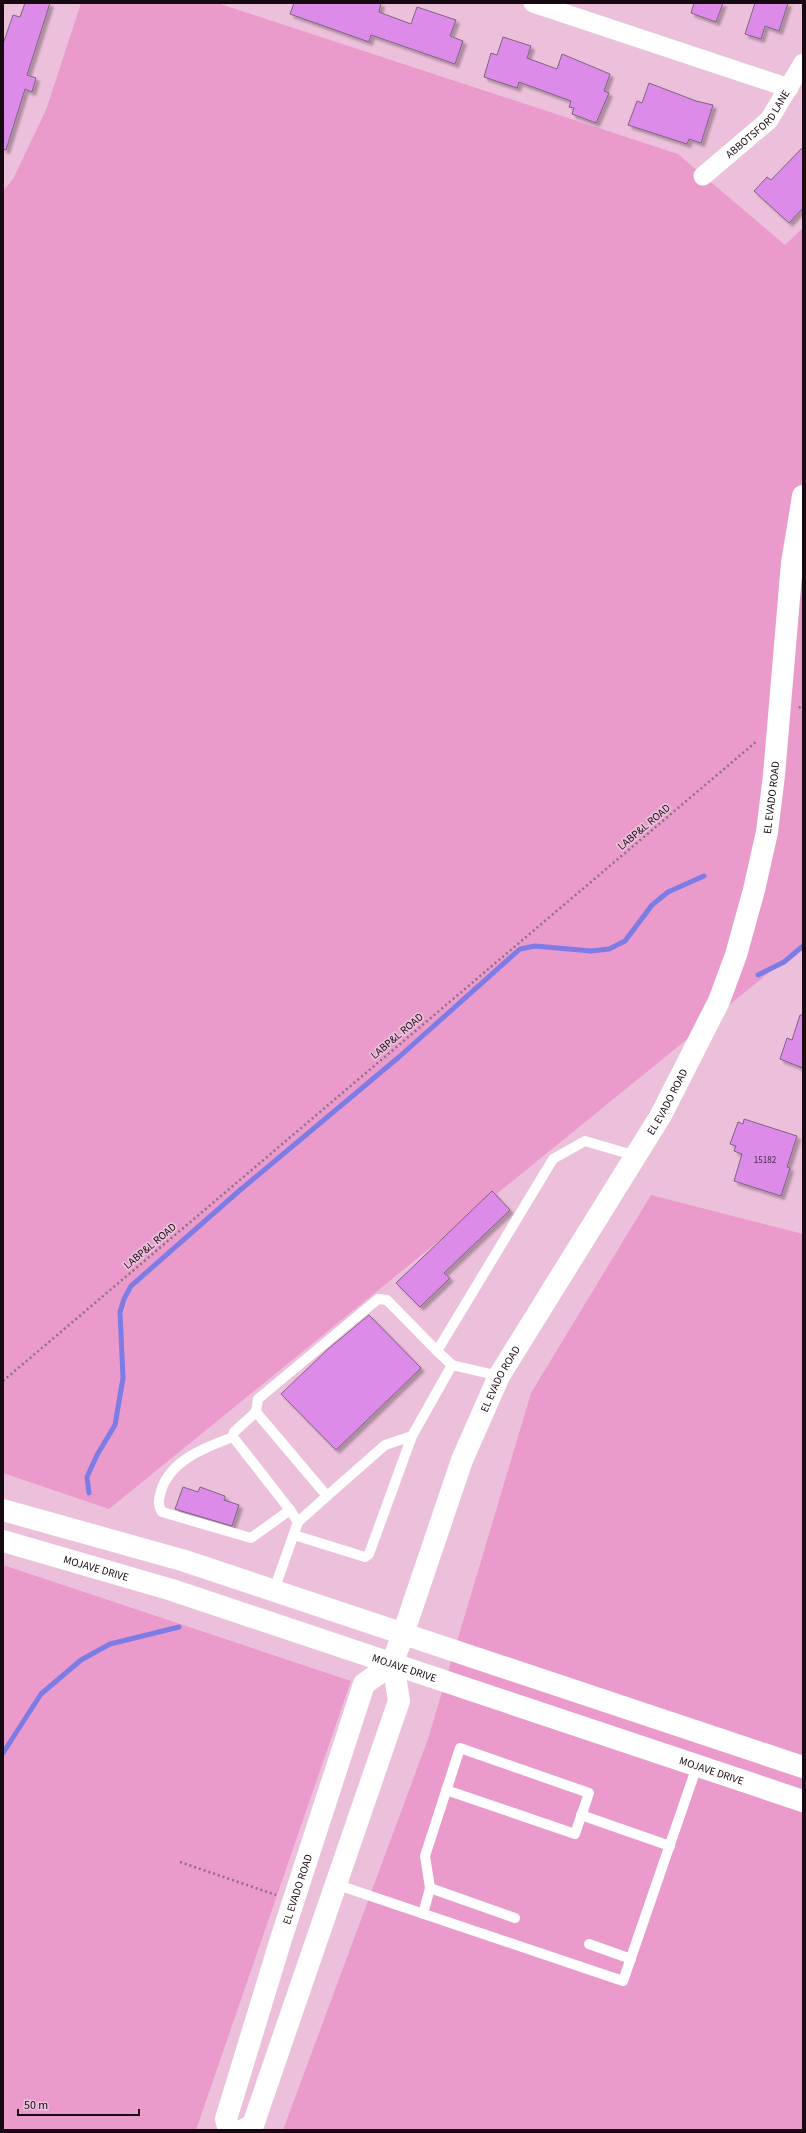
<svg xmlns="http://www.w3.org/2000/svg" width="806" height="2133" font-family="'Source Sans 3',sans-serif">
  <defs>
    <filter id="shadow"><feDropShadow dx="3.5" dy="3.5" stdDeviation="1" flood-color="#0004"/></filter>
  </defs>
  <rect width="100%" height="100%" fill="#ecc0da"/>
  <g fill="#ea9bcc">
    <polygon points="81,3 217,3 678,154 785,245 803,228 803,945 109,1509 3,1473 3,191 13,179 46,110"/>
    <polygon points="651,1195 803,1234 803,2130 283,2130 428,1739 531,1393"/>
    <polygon points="3,1565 351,1681 196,2130 3,2130"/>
  </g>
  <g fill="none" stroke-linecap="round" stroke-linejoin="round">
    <g stroke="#7d7be4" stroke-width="5">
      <polyline points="758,975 784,962 803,946"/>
      <polyline points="89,1493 87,1477 97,1455 115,1425 123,1378 120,1312 124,1299 131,1286 239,1191 399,1057 520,949 535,946 591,951 609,949 625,941 652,905 668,892 704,876"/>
      <polyline points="3,1753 41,1694 81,1660 110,1644 179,1627"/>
    </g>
  </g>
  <g fill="#dc8be8" stroke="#7f6383" filter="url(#shadow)">
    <polygon points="25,3 50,3 27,75 36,78 32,92 25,89 6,150 3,149 3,44 13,15 20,17"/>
    <polygon points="294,3 381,3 379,12 411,24 417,7 456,20 450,36 463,41 455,64 371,35 369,42 290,14"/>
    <polygon points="694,3 723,3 716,22 691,13"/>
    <polygon points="755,3 788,3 779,31 765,26 761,39 745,34"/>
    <polygon points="503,37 531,46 527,58 557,69 562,54 610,74 604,91 609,93 596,123 572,114 574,108 569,107 571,101 519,82 517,88 484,77 491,53 497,55"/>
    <polygon points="649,83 696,101 713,105 701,143 689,139 687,144 628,125 637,101 642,103"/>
    <polygon points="803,147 803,208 789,223 754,191 767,177 771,180"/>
    <polygon points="800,1015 803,1015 803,1068 780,1059 787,1038 792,1040"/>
    <polygon points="744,1119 797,1136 787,1167 790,1168 781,1196 734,1181 742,1154 734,1151 736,1146 730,1144 738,1122 743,1124"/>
    <polygon points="492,1191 510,1210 444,1273 450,1278 420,1307 396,1283"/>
    <polygon points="369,1315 421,1368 336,1450 281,1394 328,1349"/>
    <polygon points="183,1487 198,1492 200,1487 225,1496 224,1500 239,1505 232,1526 175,1509"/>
  </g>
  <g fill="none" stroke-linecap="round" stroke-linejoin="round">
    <g stroke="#8e6f81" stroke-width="2.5" stroke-dasharray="2 3" stroke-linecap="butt">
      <polyline points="799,708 803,704"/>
      <polyline points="3,1381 757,741"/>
      <polyline points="180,1862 276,1895"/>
    </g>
    <g stroke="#fff" stroke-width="10">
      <polyline points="499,1376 452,1365 437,1351 553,1159 585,1141 636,1156"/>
      <polyline points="256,1412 258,1399 378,1299 387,1300 437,1351"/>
      <polyline points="412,1436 452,1365"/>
      <path d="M 233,1437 C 206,1447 170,1460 161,1491 C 159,1499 157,1504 162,1512 L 251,1538 L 290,1510"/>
      <polyline points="298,1522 327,1496"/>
      <polyline points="274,1590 298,1522 290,1510 233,1437 234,1432 256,1412 327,1496 385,1445 412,1436 369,1554 365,1557 294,1535"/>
      <polyline points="581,1815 670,1846"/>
      <polyline points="335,1884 623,1981 697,1766"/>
      <polyline points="430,1888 515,1918"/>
      <polyline points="423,1914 430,1888 425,1856 460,1748 589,1793 575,1834 446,1790"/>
      <polyline points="589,1944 631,1959"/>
    </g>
    <g stroke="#fff" stroke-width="19">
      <polyline points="533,3 789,88"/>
      <path id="s1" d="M 703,176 L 769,120 L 803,63"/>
    </g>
    <g stroke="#fff" stroke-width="22">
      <path id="s2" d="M 229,2130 L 226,2119 L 281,1939 L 364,1684 L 393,1663"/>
      <polyline points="243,2130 253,2125 399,1701 393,1663 398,1647"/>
    </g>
    <g stroke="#fff" stroke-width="22">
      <polyline points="3,1510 185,1561 803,1767"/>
      <path id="s3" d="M 3,1541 L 172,1590 L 803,1801"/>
      <path id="s4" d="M 399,1646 L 462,1460 L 499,1376 L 661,1115 L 719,1001 L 736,955 L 754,890 L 767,832 L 774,775 L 792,563 L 803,496"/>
    </g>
  </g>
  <g text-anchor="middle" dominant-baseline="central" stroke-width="3.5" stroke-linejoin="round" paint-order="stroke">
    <g font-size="9" fill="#482a48">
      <text x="765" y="1160">15182</text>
    </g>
    <g font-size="11" fill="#170912" stroke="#ecc0da">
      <text stroke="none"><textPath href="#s1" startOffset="76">ABBOTSFORD LANE</textPath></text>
      <text stroke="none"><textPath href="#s4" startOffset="934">EL EVADO ROAD</textPath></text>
      <text transform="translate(644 827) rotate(-40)">LABP&amp;L ROAD</text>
      <text transform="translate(397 1036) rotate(-40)">LABP&amp;L ROAD</text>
      <text stroke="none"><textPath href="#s4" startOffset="610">EL EVADO ROAD</textPath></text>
      <text transform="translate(150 1246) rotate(-40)">LABP&amp;L ROAD</text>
      <text stroke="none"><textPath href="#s4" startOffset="286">EL EVADO ROAD</textPath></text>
      <text stroke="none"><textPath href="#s3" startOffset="97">MOJAVE DRIVE</textPath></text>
      <text stroke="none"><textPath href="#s3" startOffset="421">MOJAVE DRIVE</textPath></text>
      <text stroke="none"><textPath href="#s3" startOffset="745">MOJAVE DRIVE</textPath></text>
      <text stroke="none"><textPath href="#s2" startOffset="252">EL EVADO ROAD</textPath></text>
    </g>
  </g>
  <rect width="806" height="2133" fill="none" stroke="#170912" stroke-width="8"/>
  <path d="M18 2109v6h121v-6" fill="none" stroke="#170912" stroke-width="2"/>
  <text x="24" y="2109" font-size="12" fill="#170912" stroke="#ecc0da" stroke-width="3" paint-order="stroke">50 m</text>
</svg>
